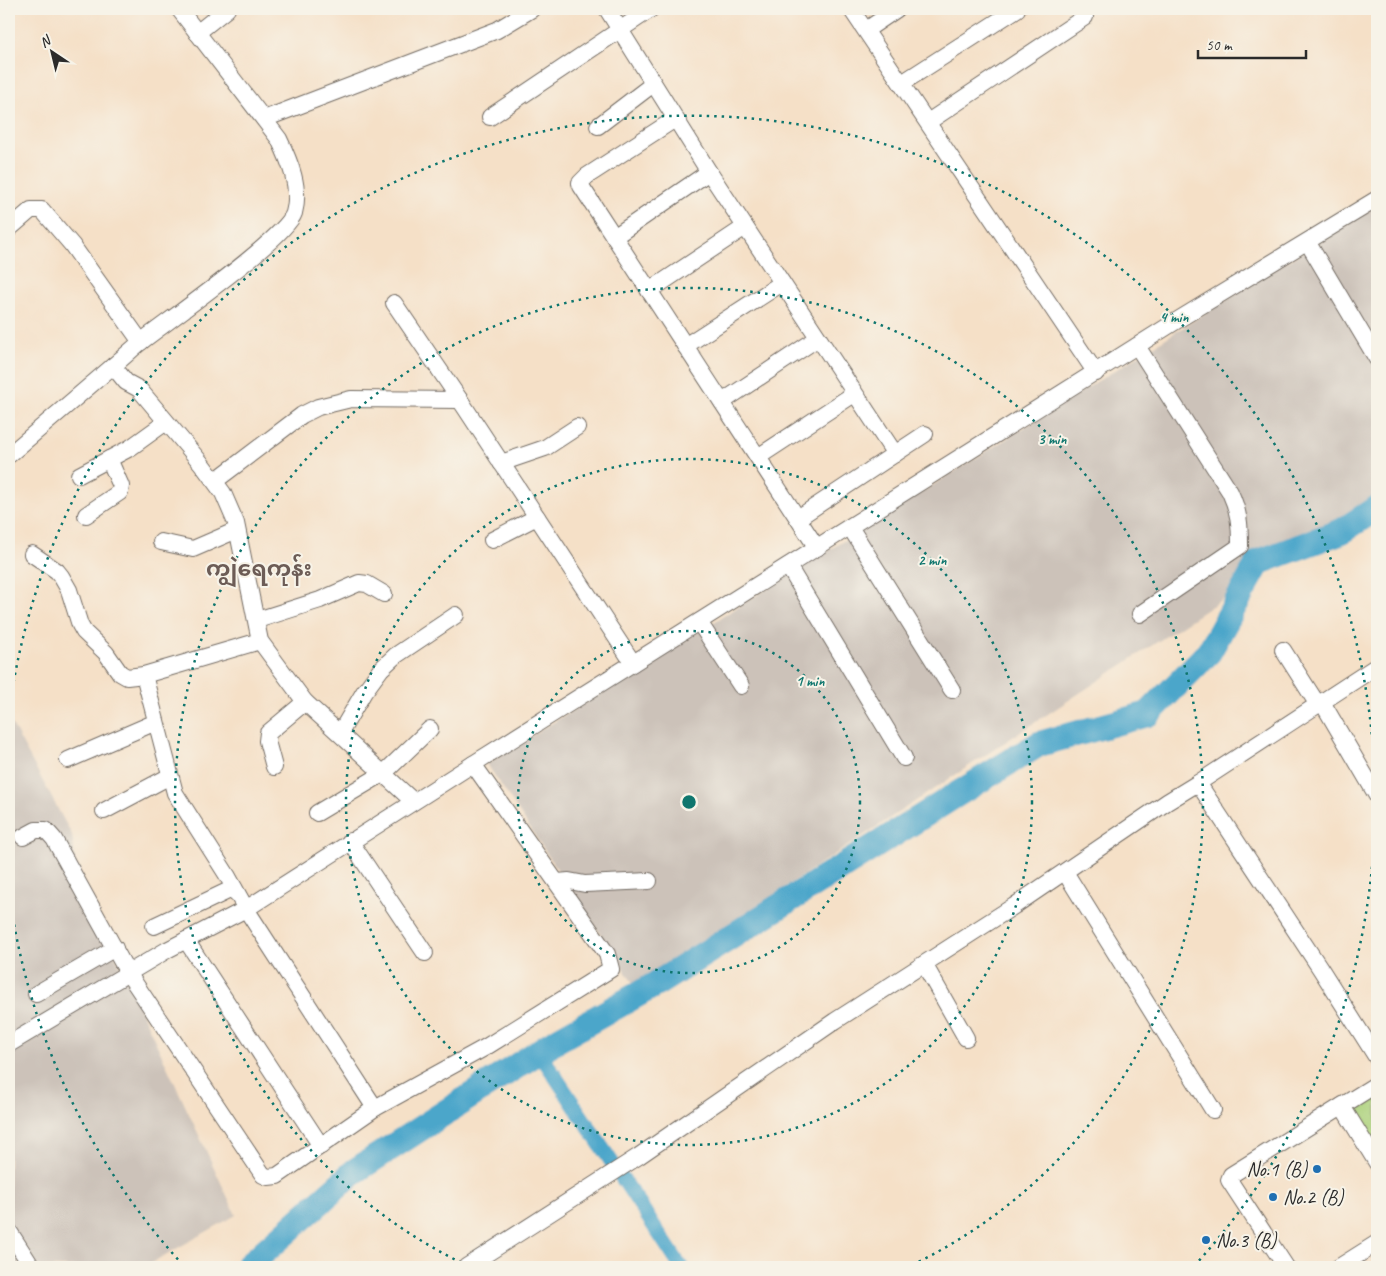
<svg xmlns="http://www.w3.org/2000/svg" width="1386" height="1276" font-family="Caveat,'Noto Sans Myanmar',sans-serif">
  <rect width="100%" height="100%" fill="#f7f3e8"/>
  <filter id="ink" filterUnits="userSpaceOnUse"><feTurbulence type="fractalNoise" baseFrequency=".02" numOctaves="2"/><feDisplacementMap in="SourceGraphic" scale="10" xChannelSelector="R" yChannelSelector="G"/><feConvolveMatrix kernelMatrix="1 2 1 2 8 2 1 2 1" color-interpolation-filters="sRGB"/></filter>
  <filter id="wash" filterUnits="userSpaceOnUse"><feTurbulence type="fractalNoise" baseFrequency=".0096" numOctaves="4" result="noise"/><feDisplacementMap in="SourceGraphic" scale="20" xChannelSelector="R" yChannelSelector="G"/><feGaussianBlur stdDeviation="1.12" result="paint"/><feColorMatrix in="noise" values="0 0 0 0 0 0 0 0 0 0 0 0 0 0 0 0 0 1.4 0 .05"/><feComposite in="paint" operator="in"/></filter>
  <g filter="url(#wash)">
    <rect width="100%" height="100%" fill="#f5e0c7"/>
    <g fill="#ccc2b9">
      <polygon points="1377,205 1377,497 635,986 487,764 938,482"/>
      <polygon points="9,719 72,835 77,873 236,1215 144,1267 9,1267"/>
    </g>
    <polygon fill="#acd17b" stroke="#6c7e53" points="1377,1097 1377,1149 1354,1112"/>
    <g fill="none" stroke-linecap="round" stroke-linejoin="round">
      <polyline stroke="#4ca6ca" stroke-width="15" points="539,1052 681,1267"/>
      <polyline stroke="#4ca6ca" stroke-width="26" points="247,1267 355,1171 552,1043 658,983 956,795 1039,744 1148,714 1209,652 1259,562 1342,531 1377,508"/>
    </g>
  </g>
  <g filter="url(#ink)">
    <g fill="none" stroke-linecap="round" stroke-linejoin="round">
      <g stroke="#726a62" stroke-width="18">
        <g id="minor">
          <path d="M 179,9 L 279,139 C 290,162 301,188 294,213 C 286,238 169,320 142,341 C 132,349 123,358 113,366 L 126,382 L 139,389 L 201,463 L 223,493 L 236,523 L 260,641 L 305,702 L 413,801"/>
          <polyline points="607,9 709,172 895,454"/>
          <polyline points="851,9 1096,373"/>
          <polyline points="866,30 897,9"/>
          <polyline points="197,33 227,9"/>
          <polyline points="902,83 1017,9"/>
          <polyline points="490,117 651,9"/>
          <polyline points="264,119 497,30 532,9"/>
          <polyline points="675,119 587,176 580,183 581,186 817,548"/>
          <polyline points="928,122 1085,17"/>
          <polyline points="598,126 653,84"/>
          <polyline points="9,229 31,210 42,210 72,245 141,342"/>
          <polyline points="614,237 709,172"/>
          <polyline points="1308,243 1377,359"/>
          <polyline points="649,291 745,227"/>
          <polyline points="394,303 460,400 633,663"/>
          <polyline points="685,346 782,283"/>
          <path d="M 1137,346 L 1230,492 C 1239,512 1240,524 1240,546 L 1140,614"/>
          <polyline points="722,402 818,338"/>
          <polyline points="9,455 113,366"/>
          <polyline points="758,457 854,394"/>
          <polyline points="501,463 545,448 577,427"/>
          <polyline points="79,475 130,448 166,422"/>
          <polyline points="215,481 302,415 318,407 351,399 460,400"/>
          <polyline points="86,515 120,492 121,486 109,459"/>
          <polyline points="798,518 925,434"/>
          <polyline points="850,527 952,690"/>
          <polyline points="492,540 537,517"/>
          <polyline points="161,542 193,549 237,530"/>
          <polyline points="32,554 57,571 61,576 69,590 80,625 84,632 106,653 120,673 127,677 144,675 260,641"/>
          <polyline points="788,566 904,758"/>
          <polyline points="257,620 320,600 359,583 367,584 384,594"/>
          <polyline points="699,622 741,686"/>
          <polyline points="1283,650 1318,705"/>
          <polyline points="144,675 175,793 227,875 246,909 375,1108"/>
          <polyline points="1322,702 1377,796"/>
          <polyline points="340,733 364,692 381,669 395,656 456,615"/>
          <polyline points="68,760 156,722"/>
          <polyline points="274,767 267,741 268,733 305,702"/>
          <polyline points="1198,783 1320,968 1377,1058"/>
          <polyline points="104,811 170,776"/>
          <polyline points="317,813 384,773 430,729"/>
          <polyline points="23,837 36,830 46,830 54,839 128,973 263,1175 268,1177 277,1176 375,1108 486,1047 611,969 607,954 473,764"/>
          <polyline points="350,841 425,953"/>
          <polyline points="1065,872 1213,1110"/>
          <polyline points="558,882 569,881 585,884 649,881"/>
          <polyline points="154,926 234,888"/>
          <polyline points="186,940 321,1146"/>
          <polyline points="924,964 966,1038"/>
          <polyline points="36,994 115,948"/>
          <polyline points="9,1044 167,950 246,909 473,764 1181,318 1377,199"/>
          <polyline points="1342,1106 1377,1163"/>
          <polyline points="9,1231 32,1267"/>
          <polyline points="466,1267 639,1156 835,1021 1014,906 1167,802 1198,783 1377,666"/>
          <polyline points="1286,1267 1229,1180 1231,1175 1377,1084"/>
          <polyline points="1339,1267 1377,1243"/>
        </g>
      </g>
      <use href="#minor" stroke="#fff" stroke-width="16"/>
    </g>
  </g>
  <g fill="none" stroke="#0f766e" stroke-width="2.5" stroke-dasharray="2.5 5">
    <circle cx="689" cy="802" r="171"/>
    <circle cx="689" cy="802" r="343"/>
    <path d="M468 1266A514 514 0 1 1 910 1266"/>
    <path d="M183 1265A686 686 0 0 1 9 892M9 712A686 686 0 1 1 1195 1265"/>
  </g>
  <g fill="#1f6fb2" stroke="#f7f3e8" stroke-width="2">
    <circle cx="1317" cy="1169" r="5"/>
    <circle cx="1273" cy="1197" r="5"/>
    <circle cx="1206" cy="1240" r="5"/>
  </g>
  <g text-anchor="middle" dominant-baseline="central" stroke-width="4" stroke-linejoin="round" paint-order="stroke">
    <g font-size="20" fill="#2b2b2b" stroke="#f7f3e8" text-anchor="start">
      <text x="1307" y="1169" text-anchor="end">No.1 (B)</text>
      <text x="1283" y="1197">No.2 (B)</text>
      <text x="1216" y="1240">No.3 (B)</text>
    </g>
    <g font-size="22" font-weight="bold" fill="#6c5c56" stroke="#f7f3e8">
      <text x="259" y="569">ကျွဲရေကုန်း</text>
    </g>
  </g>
  <circle cx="689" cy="802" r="8" fill="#0f766e" stroke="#f7f3e8" stroke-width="2.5"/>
  <g font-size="15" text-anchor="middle" font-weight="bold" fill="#0f766e" stroke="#f7f3e8" stroke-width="4" stroke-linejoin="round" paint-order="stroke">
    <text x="1174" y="322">4 min</text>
    <text x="1052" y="444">3 min</text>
    <text x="932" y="565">2 min</text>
    <text x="810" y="686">1 min</text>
  </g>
  <rect width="1386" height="1276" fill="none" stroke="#f7f3e8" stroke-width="30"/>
  <g transform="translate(52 52) rotate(325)" stroke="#f7f3e8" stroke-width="4" paint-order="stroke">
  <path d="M0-4L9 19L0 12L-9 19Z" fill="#2b2b2b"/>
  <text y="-8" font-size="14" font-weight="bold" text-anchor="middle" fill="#2b2b2b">N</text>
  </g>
  <path d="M1198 50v8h108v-8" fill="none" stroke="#2b2b2b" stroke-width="2.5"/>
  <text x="1206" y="50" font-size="15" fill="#2b2b2b" stroke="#f7f3e8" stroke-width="4" paint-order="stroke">50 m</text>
</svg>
